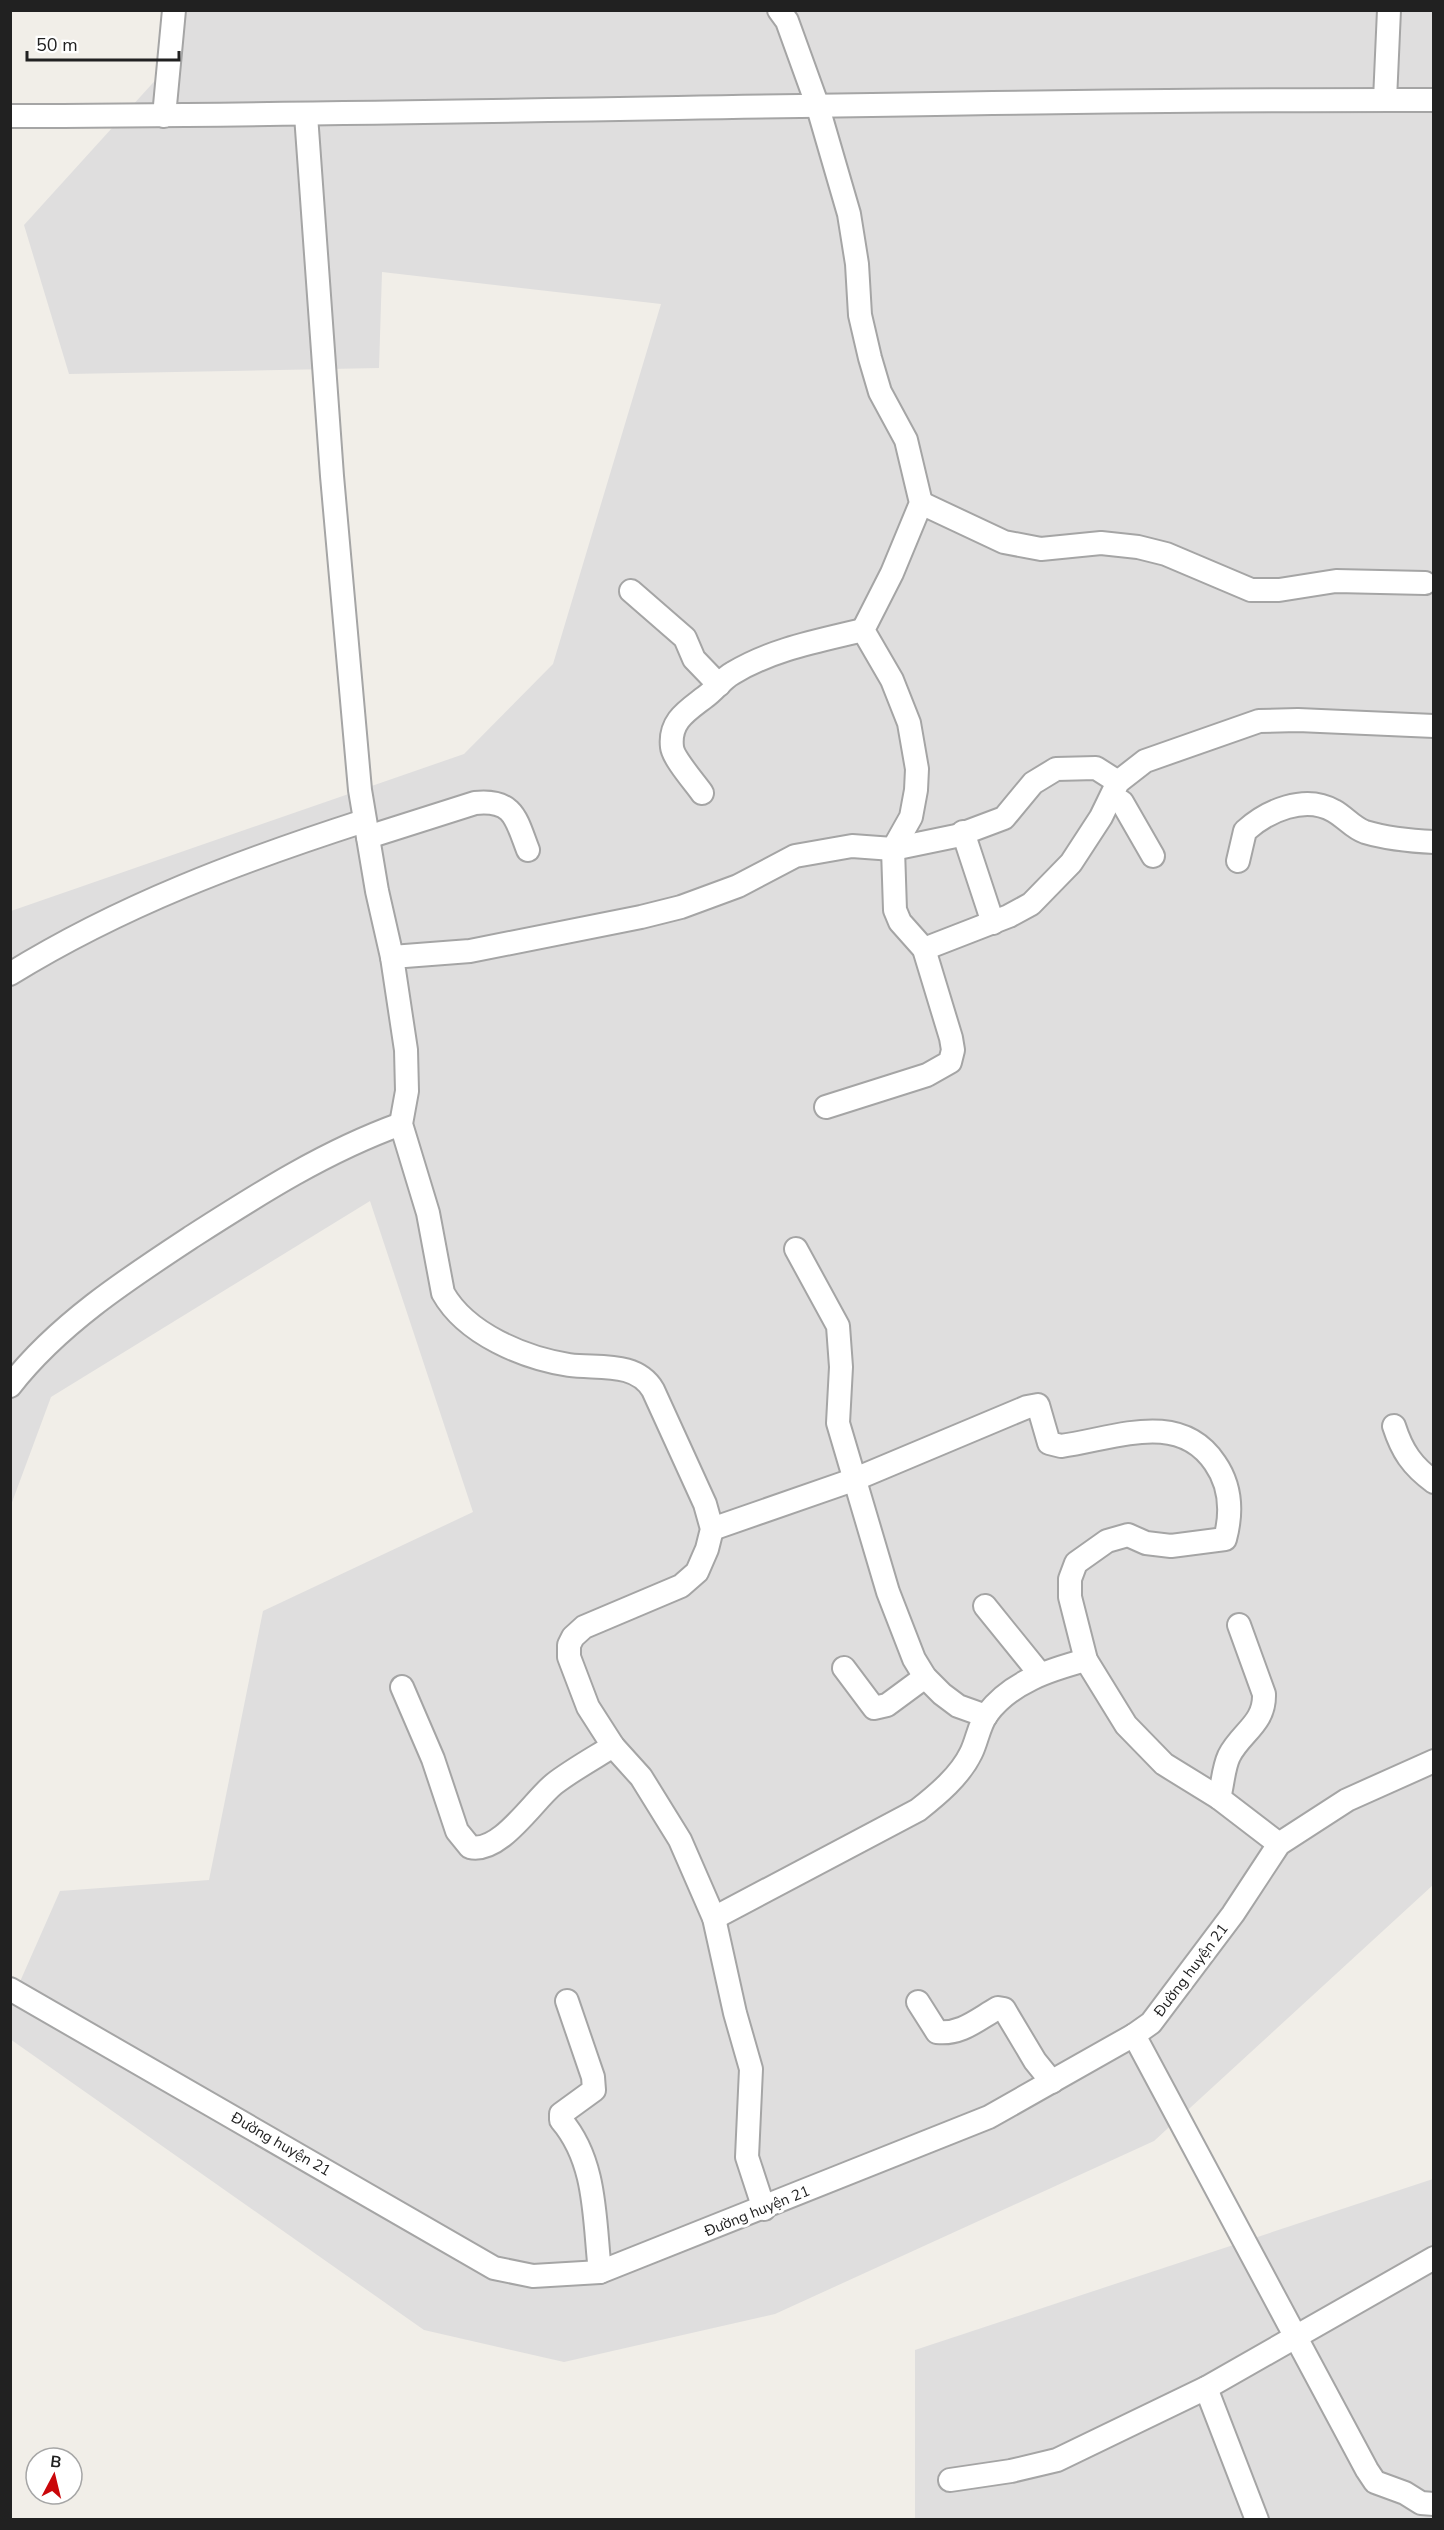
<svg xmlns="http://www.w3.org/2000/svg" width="1444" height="2530" font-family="'Nunito Sans',sans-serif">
  <rect width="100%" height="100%" fill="#f1eee8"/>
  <g fill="#dfdede">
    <polygon points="182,11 1433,11 1433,1885 1154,2141 775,2314 564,2362 424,2330 10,2039 11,2002 60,1891 209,1880 263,1611 473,1512 370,1201 51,1397 11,1505 11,911 464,754 553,664 661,304 382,272 379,368 69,374 24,225 180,53"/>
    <polygon points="1433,2179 1433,2519 915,2519 915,2350"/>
  </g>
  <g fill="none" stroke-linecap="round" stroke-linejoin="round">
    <g stroke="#a5a5a5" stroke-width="26">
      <g id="minor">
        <polyline points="779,10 787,21 817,104 849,214 857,264 860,315 870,358 880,392 906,440 921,503 892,573 863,630 892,680 909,723 917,769 916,790 911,817 893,849 895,910 900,922 924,949 951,1038 953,1050 950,1062 927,1075 826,1107"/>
        <polyline points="1385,100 1389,10"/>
        <path d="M 306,115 L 332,476 L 360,790 L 377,891 L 392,957 L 406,1050 L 407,1091 L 401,1124 L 428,1213 L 443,1293 C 466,1334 524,1358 569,1365 C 598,1369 636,1361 653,1390 L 705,1504 L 712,1529 L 707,1549 L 697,1572 L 681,1586 L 584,1627 L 573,1637 L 569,1645 L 569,1657 L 588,1707 L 613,1746 L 641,1777 L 680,1840 L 714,1918 L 735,2013 L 751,2069 L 747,2157 L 764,2209"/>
        <path d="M 10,116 C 485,115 959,99 1434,100"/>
        <polyline points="164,116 174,10"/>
        <polyline points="921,503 1004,542 1041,549 1101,543 1138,547 1166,554 1251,590 1279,590 1336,581 1425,583"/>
        <polyline points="631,591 685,638 694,659 719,685"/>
        <path d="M 702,793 C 695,783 673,758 672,747 C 669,721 687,711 705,697 C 715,690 722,679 733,673 C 773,649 818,641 863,630"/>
        <polyline points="1113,797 1122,802 1153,856"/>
        <polyline points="963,832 993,923"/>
        <path d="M 368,837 L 475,803 C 514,799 516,819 528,850"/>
        <path d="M 1238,861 L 1245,831 C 1267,811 1305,794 1334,811 C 1345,817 1353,828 1365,832 C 1385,838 1412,841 1434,842"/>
        <polyline points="924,949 1009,916 1031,904 1071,863 1101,817 1118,782 1145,761 1259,721 1298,720 1434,726"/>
        <polyline points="392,957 470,951 641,917 681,907 738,886 795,856 852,846 893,849 956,836 1004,818 1033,783 1056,769 1096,768 1118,782"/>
        <path d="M 10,974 C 122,905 240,861 364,821"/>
        <polyline points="796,1249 838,1326 841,1367 838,1423 888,1592 914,1659 925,1677 942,1694 958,1706 986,1716"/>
        <path d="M 10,1386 C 58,1324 129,1278 193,1236 C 260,1193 326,1151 401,1124"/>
        <path d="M 1394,1426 C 1402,1451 1412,1466 1434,1482"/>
        <path d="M 712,1529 L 853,1480 L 1027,1407 L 1038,1405 L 1049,1443 L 1061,1446 C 1114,1439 1179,1409 1215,1463 C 1231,1486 1232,1513 1225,1539 L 1171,1546 L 1146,1543 L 1128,1535 L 1107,1541 L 1076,1563 L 1070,1579 L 1070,1597 L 1086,1660 L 1126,1725 L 1164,1764 L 1219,1798 L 1279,1844"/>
        <polyline points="985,1606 1040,1674"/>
        <polyline points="844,1668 874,1708 887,1705 925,1677"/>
        <path d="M 402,1687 L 433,1759 L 457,1831 L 470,1847 C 500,1854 533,1801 554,1784 C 572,1770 594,1758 613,1746"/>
        <path d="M 1219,1798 C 1223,1784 1223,1769 1229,1756 C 1241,1732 1265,1724 1264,1694 L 1239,1625"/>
        <path d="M 714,1918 L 918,1810 C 937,1795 960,1776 971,1753 C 977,1741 979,1725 987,1714 C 1011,1682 1049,1670 1086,1660"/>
        <polyline points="10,1989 494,2268 533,2276 600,2272 989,2117 1134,2035 1151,2023 1233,1914 1279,1844 1347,1800 1434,1761"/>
        <path d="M 567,2001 L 593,2077 L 594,2090 L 561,2114 L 561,2120 C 597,2162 594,2219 600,2272"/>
        <path d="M 918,2002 L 937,2032 C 961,2035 978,2019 998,2008 L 1004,2009 L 1035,2061 L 1052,2082"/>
        <polyline points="1134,2035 1367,2470 1375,2482 1405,2493 1421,2503 1434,2504"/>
        <polyline points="1206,2388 1257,2520"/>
        <polyline points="950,2480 1011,2471 1057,2460 1206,2388 1434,2258"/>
      </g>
    </g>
    <use href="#minor" stroke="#fff" stroke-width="22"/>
  </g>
  <g text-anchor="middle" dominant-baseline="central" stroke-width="6" stroke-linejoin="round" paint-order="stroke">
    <g font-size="15" fill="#212121" stroke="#fff">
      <text transform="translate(1191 1970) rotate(-53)">Đường huyện 21</text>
      <text transform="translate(281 2144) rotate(30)">Đường huyện 21</text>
      <text transform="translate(757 2211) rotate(-22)">Đường huyện 21</text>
    </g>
  </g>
  <rect width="1444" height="2530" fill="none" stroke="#212121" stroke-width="24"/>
  <g transform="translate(54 2476) rotate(7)"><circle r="28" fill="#ffffff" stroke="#a6a6a6" stroke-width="1.5"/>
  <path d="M0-4.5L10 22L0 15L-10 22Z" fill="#ca070a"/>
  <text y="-9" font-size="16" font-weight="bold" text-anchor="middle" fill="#212121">B</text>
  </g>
  <path d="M27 51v9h152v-9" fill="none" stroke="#212121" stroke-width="3"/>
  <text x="36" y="51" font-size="18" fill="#212121" stroke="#ffffff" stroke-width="4.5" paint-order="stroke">50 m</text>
</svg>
